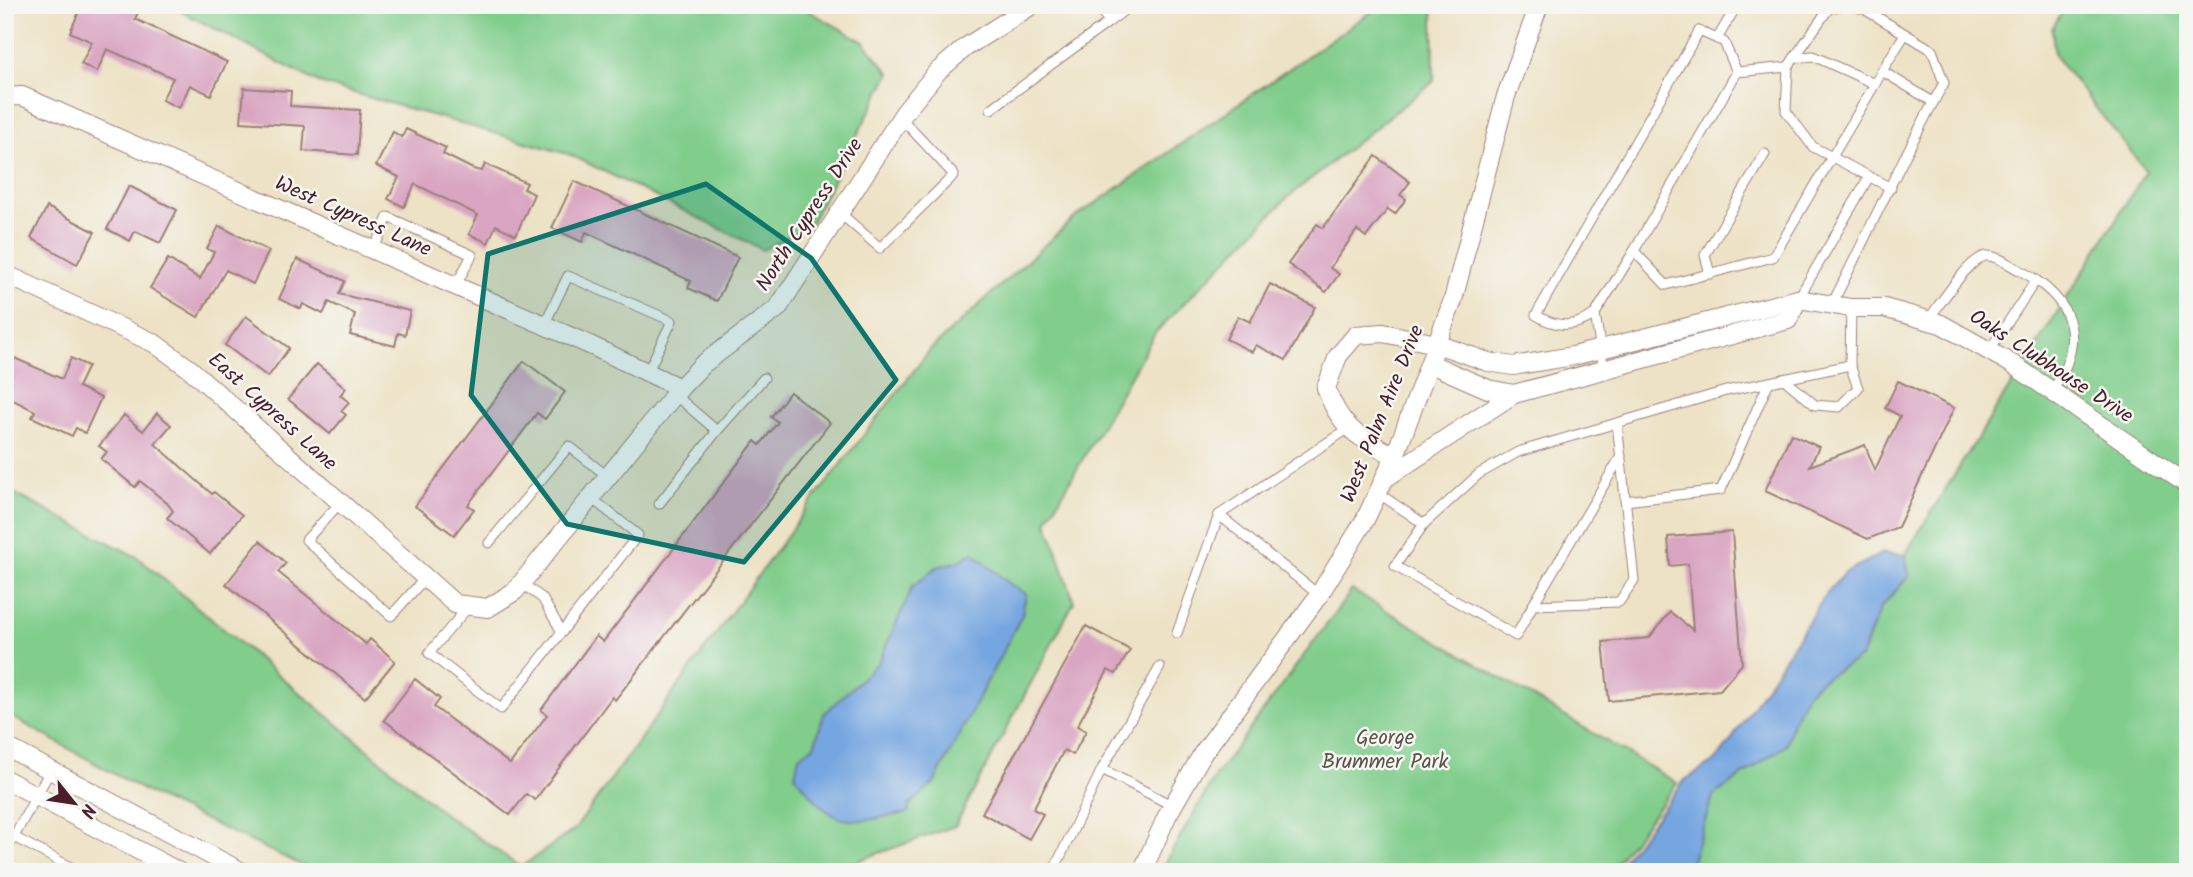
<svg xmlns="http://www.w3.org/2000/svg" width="2193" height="877" font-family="Kalam,sans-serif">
  <rect width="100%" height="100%" fill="#f6f6f2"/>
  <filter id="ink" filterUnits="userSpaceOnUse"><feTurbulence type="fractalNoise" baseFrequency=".0143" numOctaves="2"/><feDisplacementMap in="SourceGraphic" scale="14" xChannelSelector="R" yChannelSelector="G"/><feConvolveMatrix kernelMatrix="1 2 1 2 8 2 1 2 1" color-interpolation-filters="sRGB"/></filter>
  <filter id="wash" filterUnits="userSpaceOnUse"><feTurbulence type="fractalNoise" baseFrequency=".00686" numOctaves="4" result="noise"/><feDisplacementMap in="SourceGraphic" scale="28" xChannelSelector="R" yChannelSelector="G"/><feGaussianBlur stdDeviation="1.57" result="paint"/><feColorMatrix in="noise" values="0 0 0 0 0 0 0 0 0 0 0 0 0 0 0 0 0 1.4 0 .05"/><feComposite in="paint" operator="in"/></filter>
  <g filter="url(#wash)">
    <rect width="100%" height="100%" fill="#ede2c5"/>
    <g fill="#80cd8c" stroke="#65765c" stroke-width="2">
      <polygon points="169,5 798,5 864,42 890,73 809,226 763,250 571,155 319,83"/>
      <polygon points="1381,5 1433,5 1434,81 1288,197 1155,333 1047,521 1074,602 955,826 854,862 768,867 758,872 316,872 154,796 5,713 5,489 137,557 446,815 521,867 575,829 807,508 930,350 1073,219"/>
      <path d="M 2066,5 L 2188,5 L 2188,872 L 1685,872 L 1691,863 L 1713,796 L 1786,745 L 1793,721 L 1807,693 L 1821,680 L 1861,657 L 1881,607 L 1909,576 L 1905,555 C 1983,426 2067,300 2146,171 L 2055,56 L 2052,29 Z"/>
      <polygon points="1352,590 1677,783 1609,872 1160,872 1216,775"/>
    </g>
    <g fill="#76a6e0" stroke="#606286" stroke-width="2">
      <path d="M 973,553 C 992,567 1005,584 1026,594 L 1022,615 L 934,783 L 910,805 L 908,813 C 841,824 838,830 795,775 L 799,756 L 814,746 L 824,714 L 879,662 L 913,586 L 937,567 L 957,562 Z"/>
      <polygon points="1883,553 1905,555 1909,576 1881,607 1861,657 1821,680 1807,693 1793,721 1786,745 1713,796 1691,863 1685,872 1614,872 1685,780 1715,761 1730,742 1826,594 1844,573"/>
    </g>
    <g id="blocks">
      <g fill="#d9a5c2">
        <polygon points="82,5 122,5 138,13 135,19 227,62 211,95 190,85 179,108 162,100 173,78 107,49 97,72 81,64 92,42 70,32"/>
        <polygon points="244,88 291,91 290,106 360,110 357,155 303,151 305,126 241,122"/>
        <polygon points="406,129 446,148 443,154 473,169 482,171 485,164 527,183 524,189 534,194 516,235 496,225 488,243 469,234 478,215 415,184 404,207 388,199 399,177 376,166 393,132 402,137"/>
        <polygon points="1376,156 1410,182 1400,195 1406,199 1395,214 1388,209 1366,237 1357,230 1330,268 1339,274 1326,292 1288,264 1317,224 1323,228"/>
        <polygon points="574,181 738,257 717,301 688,288 691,281 586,232 582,242 552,228"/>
        <polygon points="129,186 177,210 160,243 135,231 130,241 107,229"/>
        <polygon points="47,207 95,232 77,264 31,238"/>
        <polygon points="219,226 269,251 253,284 226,270 198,317 150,288 168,259 200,279 214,252 207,249"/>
        <polygon points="297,259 345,281 339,294 410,311 405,335 398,333 395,346 350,335 355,314 329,302 323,314 303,304 301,309 279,299"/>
        <polygon points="1270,284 1315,307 1286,360 1256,345 1252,352 1226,339 1238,316 1250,322"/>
        <polygon points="246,316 289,348 268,377 225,345"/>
        <polygon points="5,354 62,379 71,358 88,366 78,387 101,398 85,433 76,428 72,436 32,417 35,411 5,396"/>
        <polygon points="524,361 565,392 545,419 537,413 468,505 474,509 454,535 415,506"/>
        <polygon points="317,364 346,388 340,395 349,402 341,411 346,415 330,434 288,399"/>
        <polygon points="1898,381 1954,408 1898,527 1868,539 1765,491 1791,434 1819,447 1810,466 1865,445 1875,470 1900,416 1885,408"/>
        <polygon points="790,392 830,423 615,700 612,697 535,800 526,794 510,815 384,720 415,679 440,699 434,707 510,764 547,715 541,710 596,636 603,642 755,441 760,445 778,422 771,417"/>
        <polygon points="157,413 171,425 155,444 212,494 214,492 242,515 210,554 167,518 173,511 167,503 140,481 135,487 101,459 107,452 99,446 124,415 143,431"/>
        <polygon points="1732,532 1742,664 1720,690 1609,701 1603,642 1649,638 1670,612 1693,630 1688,564 1670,566 1668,537"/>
        <polygon points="260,541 286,563 278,572 366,644 370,639 395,661 365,698 226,584"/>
        <polygon points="1086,626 1130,650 1116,674 1108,670 1077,726 1086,731 1073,755 1064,750 1033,809 1043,814 1029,839 982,813"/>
      </g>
    </g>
  </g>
  <g filter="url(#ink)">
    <use href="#blocks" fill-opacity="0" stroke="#9c8078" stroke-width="2"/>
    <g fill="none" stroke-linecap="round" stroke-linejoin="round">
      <g stroke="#9c8078" stroke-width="11">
        <g id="service">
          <polyline points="1097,5 1109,22 1131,5"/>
          <polyline points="1844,5 1829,8 1788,67 1786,111 1813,147 1891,188"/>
          <polyline points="1905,34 1882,71 1933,102"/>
          <polyline points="1717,39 1737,5"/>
          <polyline points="1794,58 1813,56 1875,84 1882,71"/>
          <polyline points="1737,72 1788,67"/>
          <polyline points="991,109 1109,22"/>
          <polyline points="840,213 880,248 954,175 901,118"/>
          <polyline points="373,251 388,217 472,255 455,287"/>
          <polyline points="1634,251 1737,72"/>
          <polyline points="1710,274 1705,255 1765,154"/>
          <polyline points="1798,299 1869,177"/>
          <path d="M 1832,304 C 1870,230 1903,155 1944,83 L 1932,50 L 1864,9 L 1849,5"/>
          <path d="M 1595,314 C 1575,328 1556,328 1536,315 L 1699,31 L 1724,42 L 1737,72"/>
          <path d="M 1928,320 C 1939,306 1969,258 1986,256 C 1997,255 2011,266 2021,271 C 2076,301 2086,341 2052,391"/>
          <polyline points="544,325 568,276 672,321 647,373"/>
          <polyline points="1989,351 2036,280"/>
          <polyline points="1604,370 1595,314 1634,251 1666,285 1773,257 1875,84"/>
          <polyline points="1784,379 1850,365"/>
          <polyline points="675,395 717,431 764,378"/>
          <polyline points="1378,493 1424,524 1479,474 1518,452 1726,391 1784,379 1815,405 1839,407 1858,388 1850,365 1851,308"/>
          <polyline points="1625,501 1721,490 1768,384"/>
          <polyline points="340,503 306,540 391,616 425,578"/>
          <polyline points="659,504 717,431"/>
          <polyline points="1219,515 1319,595"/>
          <polyline points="1424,524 1395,566 1516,636 1533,605 1619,602 1634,580 1617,423"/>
          <polyline points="489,543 569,446 607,476"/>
          <polyline points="521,583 542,598 562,632"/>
          <polyline points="1533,605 1621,456"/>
          <polyline points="469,606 429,653 501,709 638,535 590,497"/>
          <polyline points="1177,633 1219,515 1349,428"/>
          <polyline points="1160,667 1102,769 1173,806"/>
          <polyline points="14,837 80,872"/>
          <polyline points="5,853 51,769"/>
          <polyline points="1053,872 1102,769"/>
        </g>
      </g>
      <g stroke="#9c8078" stroke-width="20">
        <g id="minor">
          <polyline points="5,97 22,96 592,346 680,388"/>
          <polyline points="5,274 154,343 190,369 455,604 488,608 515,591 680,388 703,364 778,308 904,113 937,72 966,47 1032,5"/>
          <polyline points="1431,364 1488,389 1514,394 1788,320 1798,299"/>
          <path d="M 1395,456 C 1358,437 1340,428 1326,388 L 1338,356 L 1356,335 L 1383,333 L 1437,344 L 1488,362 L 1513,366 L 1573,356 L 1798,299 L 1851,308 L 1884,308 L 1941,324 L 2012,364 L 2188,485"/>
          <polyline points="1384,479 1514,394"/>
          <polyline points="5,746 242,872"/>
          <polyline points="5,779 179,872"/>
          <polyline points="1142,872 1167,816 1203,753 1319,595 1365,520 1395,456 1453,300 1506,96 1539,5"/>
        </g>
      </g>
      <use href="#service" stroke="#fff" stroke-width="9"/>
      <use href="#minor" stroke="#fff" stroke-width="18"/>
    </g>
  </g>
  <path fill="#0f766e" fill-opacity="0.2" stroke="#0f766e" stroke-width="5" stroke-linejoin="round" d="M 706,184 L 811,258 L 896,380 L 744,562 L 567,524 L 471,395 L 488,254 Z"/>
  <g text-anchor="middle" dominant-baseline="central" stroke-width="5" stroke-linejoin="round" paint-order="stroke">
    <g font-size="21" fill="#4a1f2b" stroke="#f6f6f2">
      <text transform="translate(810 215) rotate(-57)">North Cypress Drive</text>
      <text transform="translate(353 217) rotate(24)">West Cypress Lane</text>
      <text transform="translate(2051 367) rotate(33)">Oaks Clubhouse Drive</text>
      <text transform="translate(272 412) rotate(42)">East Cypress Lane</text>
      <text transform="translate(1383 414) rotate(-68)">West Palm Aire Drive</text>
    </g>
    <g font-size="21" fill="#5a5348" stroke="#f6f6f2">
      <text x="1385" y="738">George<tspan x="1385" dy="24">Brummer Park</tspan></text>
    </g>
  </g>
  <rect width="2193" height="877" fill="none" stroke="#f6f6f2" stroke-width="28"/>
  <g transform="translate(74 803) rotate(120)" stroke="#f6f6f2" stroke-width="5" paint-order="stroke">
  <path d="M0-5L12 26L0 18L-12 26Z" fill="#4a1f2b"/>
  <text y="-10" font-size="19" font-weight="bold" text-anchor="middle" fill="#4a1f2b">N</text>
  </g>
</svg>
